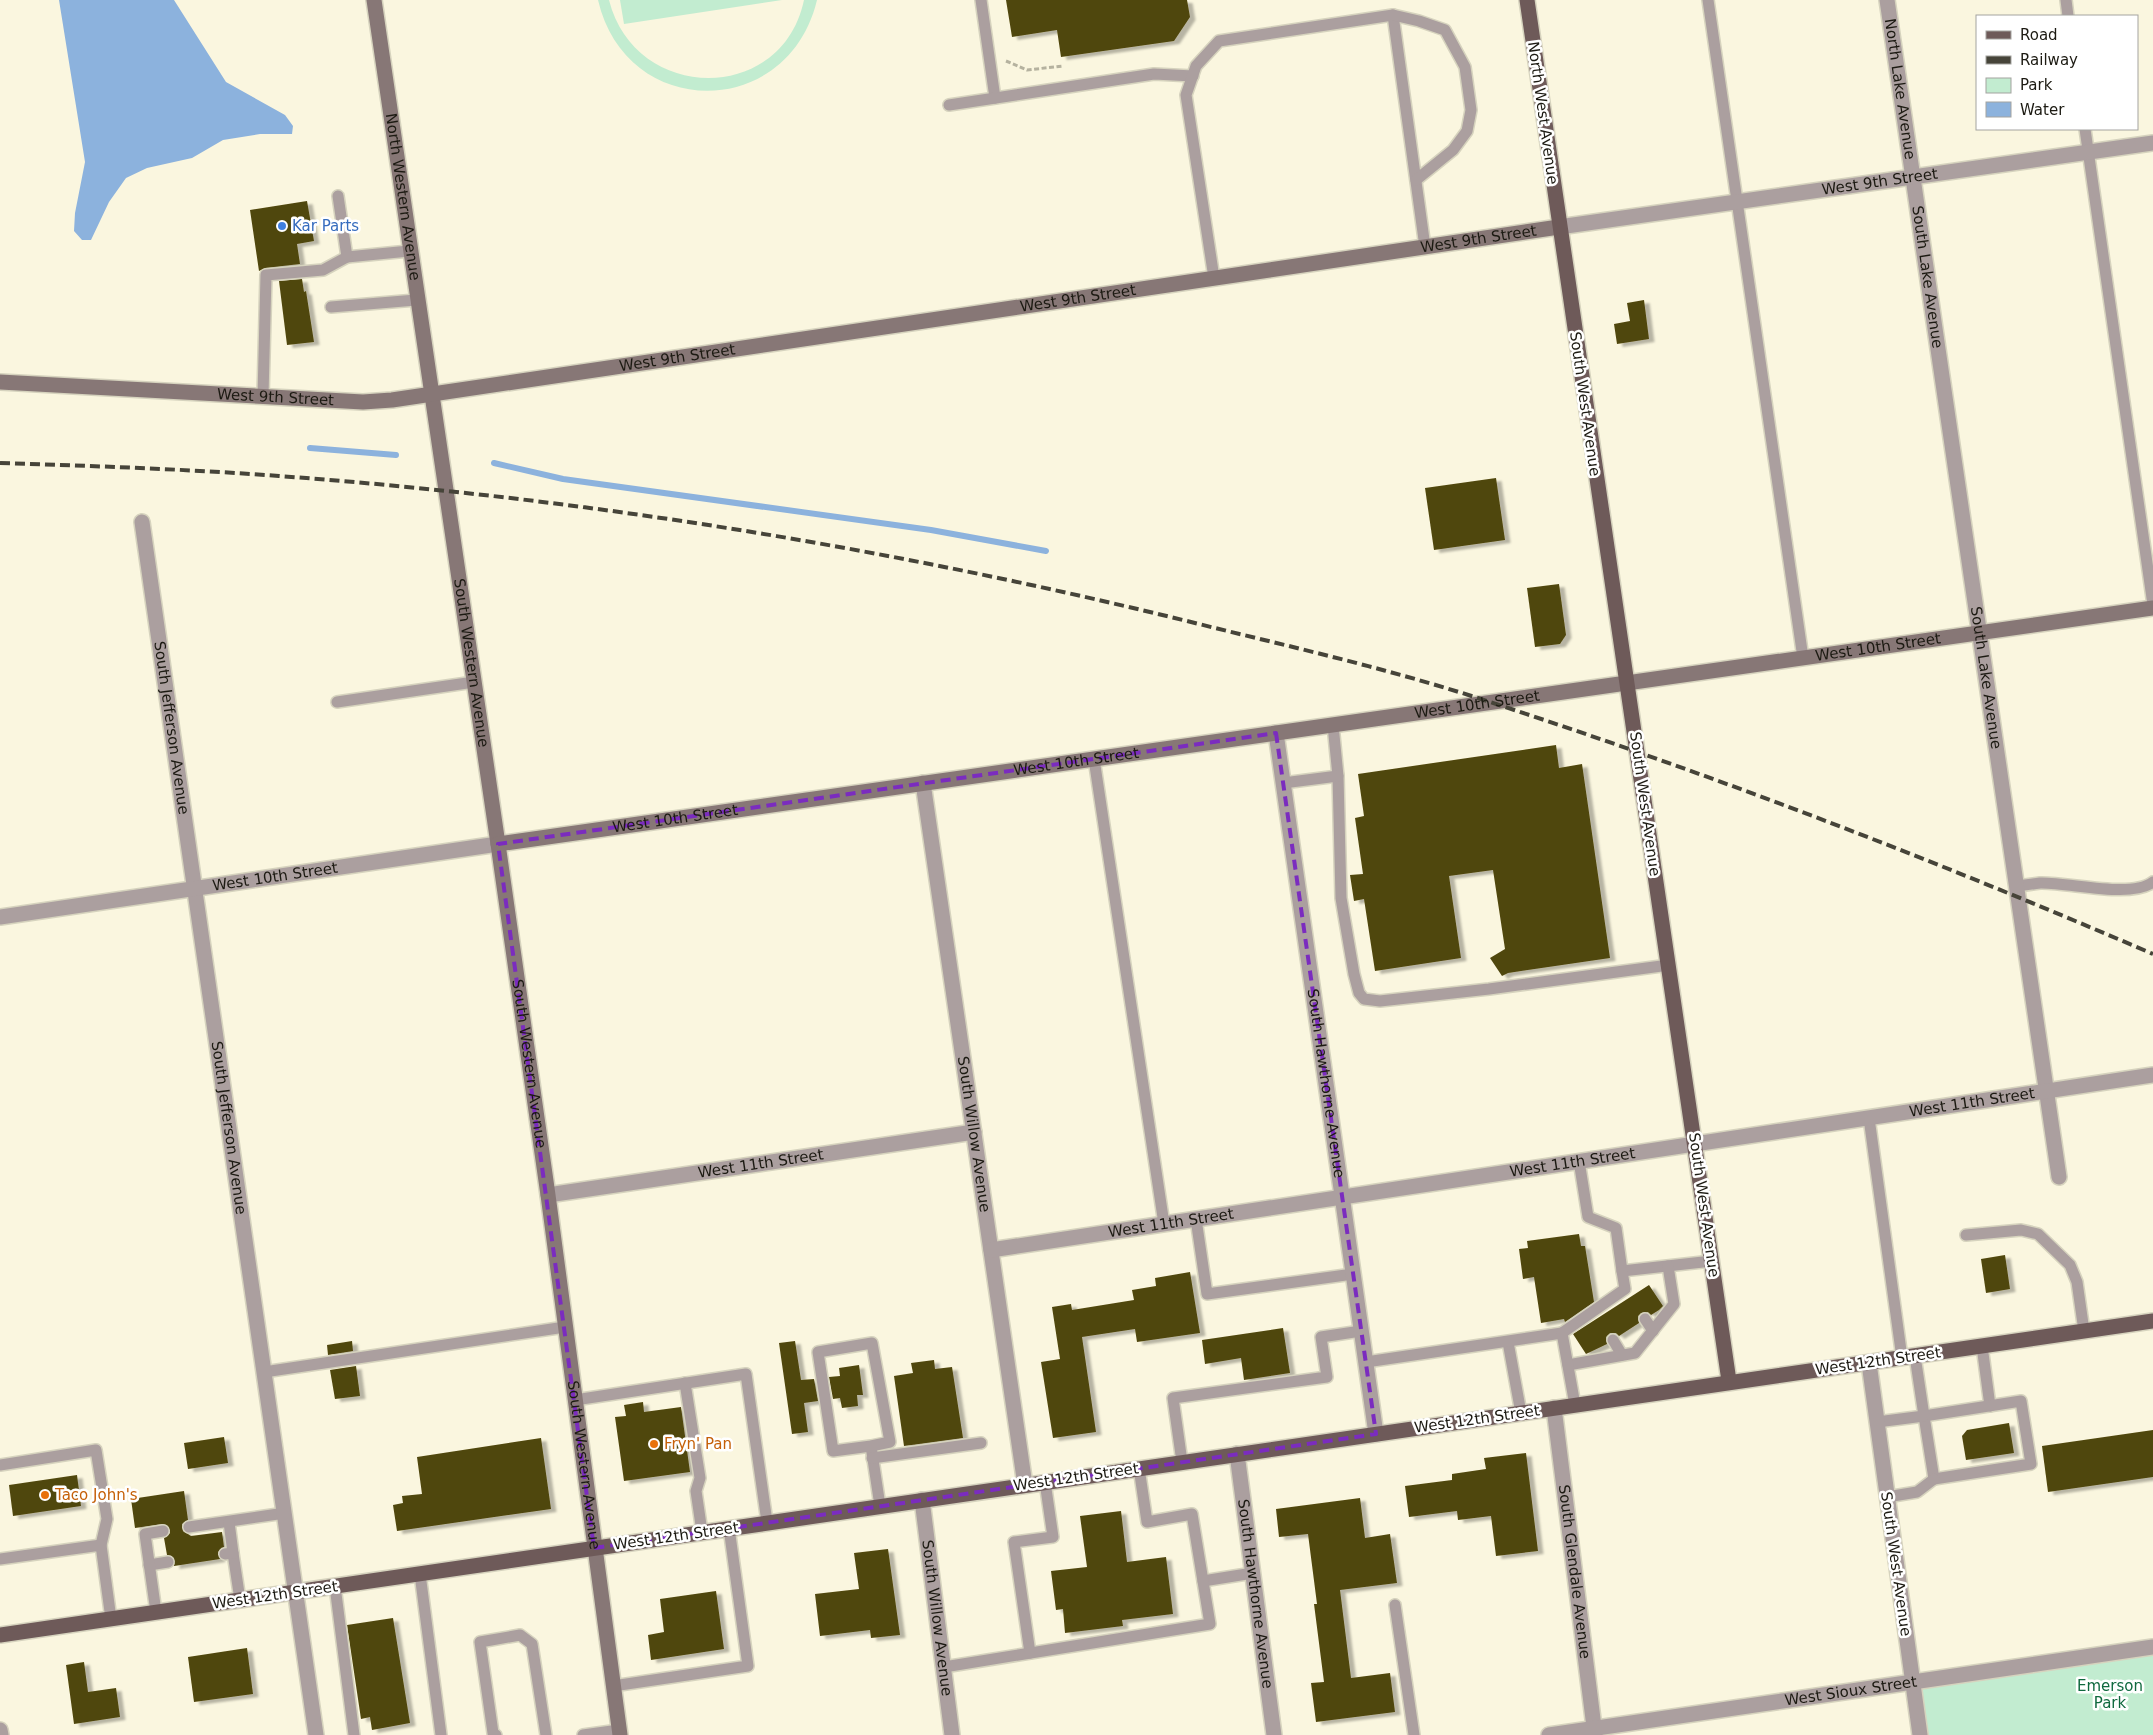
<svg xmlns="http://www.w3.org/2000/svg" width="2153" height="1735" font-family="'DejaVu Sans',sans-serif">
  <defs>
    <filter id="shadow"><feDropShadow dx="5.5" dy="3" stdDeviation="1" flood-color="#0004"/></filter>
  </defs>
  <rect width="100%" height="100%" fill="#faf6df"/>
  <g fill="#c2ecd0">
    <path d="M 598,0 L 609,0 C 635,103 782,105 804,0 L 817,0 C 788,121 626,121 598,0 Z"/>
    <polygon points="620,0 782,0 624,24"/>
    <polygon points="2153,1647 2153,1735 1920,1735 1912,1680"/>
  </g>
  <polygon fill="#8cb2dd" points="59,0 174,0 226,82 285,115 293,126 292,134 260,134 223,140 192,158 147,168 126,178 109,202 91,240 82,240 74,231 75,213 85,162"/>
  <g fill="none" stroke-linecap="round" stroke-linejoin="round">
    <g stroke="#8cb2dd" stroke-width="6">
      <polyline points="310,448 396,455"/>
      <polyline points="494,463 563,479 931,530 1046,551"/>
    </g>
  </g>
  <g fill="#50460b" filter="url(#shadow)">
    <polygon points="1006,0 1187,0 1190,17 1174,41 1061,57 1057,30 1012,37"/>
    <polygon points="307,201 314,241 297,244 300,264 265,268 259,271 250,210"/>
    <polygon points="302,279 304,292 306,291 314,342 287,345 279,281"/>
    <polygon points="1644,300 1649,339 1617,344 1614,324 1630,321 1627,303"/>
    <polygon points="1496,478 1505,540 1434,550 1425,488"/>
    <polygon points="1559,584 1566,635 1560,644 1535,647 1527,588"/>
    <polygon points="1556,745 1559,768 1582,764 1610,958 1508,973 1502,976 1490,958 1505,949 1493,870 1449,876 1461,958 1375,971 1364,899 1354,901 1350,875 1363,874 1355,818 1364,816 1358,774"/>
    <polygon points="1579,1234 1581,1246 1585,1246 1594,1302 1565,1322 1564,1319 1541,1323 1534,1277 1523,1279 1519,1249 1528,1248 1527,1241"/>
    <polygon points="2005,1255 2010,1289 1986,1293 1981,1259"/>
    <polygon points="1190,1272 1200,1333 1137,1342 1135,1329 1082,1337 1096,1432 1053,1438 1041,1362 1060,1359 1052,1307 1071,1304 1072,1310 1134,1300 1132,1290 1156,1286 1155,1278"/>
    <polygon points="1649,1285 1663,1306 1659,1310 1651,1315 1648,1312 1641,1313 1638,1316 1639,1323 1619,1336 1616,1333 1610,1333 1606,1337 1607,1344 1586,1354 1573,1334"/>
    <polygon points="1283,1328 1290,1373 1244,1380 1241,1358 1205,1364 1202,1340"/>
    <polygon points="352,1341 353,1351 328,1355 327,1345"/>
    <polygon points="795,1341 801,1380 814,1379 818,1401 804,1403 808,1432 792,1434 779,1343"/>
    <polygon points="934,1360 935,1369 952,1367 963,1438 904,1446 894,1376 913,1373 911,1363"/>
    <polygon points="859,1365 863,1395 857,1395 858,1406 842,1408 840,1398 833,1399 829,1377 840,1376 839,1368"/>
    <polygon points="356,1366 360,1396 335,1399 330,1370"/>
    <polygon points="643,1402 644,1412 681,1407 690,1472 624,1481 615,1417 626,1416 624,1405"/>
    <polygon points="2009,1423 2014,1453 1966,1460 1962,1436 1967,1430"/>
    <polygon points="2153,1430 2153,1477 2048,1492 2042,1446"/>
    <polygon points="224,1437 228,1463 188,1469 184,1443"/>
    <polygon points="541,1438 551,1509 397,1531 393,1505 403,1503 402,1496 422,1494 417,1457"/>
    <polygon points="1526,1453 1538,1551 1496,1556 1491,1516 1458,1520 1457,1511 1409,1517 1405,1486 1452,1480 1452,1474 1486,1469 1484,1458"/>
    <polygon points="77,1475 81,1506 13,1516 9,1485"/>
    <polygon points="184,1491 188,1520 182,1524 183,1531 191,1536 222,1532 224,1547 218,1552 220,1559 174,1566 174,1558 167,1555 164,1538 170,1533 168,1526 162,1524 135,1528 131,1499"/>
    <polygon points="1360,1498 1365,1538 1390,1534 1397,1583 1340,1590 1351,1678 1390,1673 1395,1712 1316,1722 1311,1683 1324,1682 1314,1604 1317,1604 1308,1534 1279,1537 1276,1509"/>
    <polygon points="1121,1511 1127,1562 1166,1557 1173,1614 1122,1620 1123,1626 1065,1633 1063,1609 1056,1610 1051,1571 1087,1567 1080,1516"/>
    <polygon points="888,1549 900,1635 871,1638 870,1630 820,1636 815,1594 859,1589 854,1553"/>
    <polygon points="716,1591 724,1649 651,1660 648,1635 664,1632 660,1599"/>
    <polygon points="393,1618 410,1723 372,1730 370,1717 361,1719 347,1625"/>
    <polygon points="247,1648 253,1694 194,1702 188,1657"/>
    <polygon points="84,1662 88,1692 116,1688 120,1717 74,1724 66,1665"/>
  </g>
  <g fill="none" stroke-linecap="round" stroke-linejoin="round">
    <g stroke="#d6d3be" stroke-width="14">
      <g id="lane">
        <polyline points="981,0 995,98"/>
        <polyline points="1708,0 1803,658"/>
        <polyline points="2066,0 2068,16"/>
        <polyline points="1393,15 1425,247"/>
        <polyline points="949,105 1154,74 1193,76"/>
        <polyline points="2085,129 2153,605"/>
        <polyline points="338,196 347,257 409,251"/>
        <polyline points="1214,278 1186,95 1196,66 1219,41 1393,15 1419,21 1445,30 1465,67 1471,110 1467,131 1453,150 1416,180"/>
        <polyline points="331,307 416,300"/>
        <polyline points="263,396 266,275 323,270 347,257"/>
        <polyline points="337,702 474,682"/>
        <polyline points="1333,725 1338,776 1341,898 1354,974 1359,993 1364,999 1380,1001 1489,989 1669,965"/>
        <polyline points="1094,759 1164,1224"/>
        <polyline points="1283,783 1338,776"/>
        <path d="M 2017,886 C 2025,885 2033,884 2040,883 C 2069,882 2131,899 2153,882"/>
        <polyline points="1869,1118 1902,1358"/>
        <polyline points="1579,1161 1588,1217 1616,1228 1622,1271 1712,1261"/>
        <polyline points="1196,1219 1207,1294 1353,1274"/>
        <polyline points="1966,1235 2021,1230 2038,1234 2070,1265 2077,1282 2084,1331"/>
        <polyline points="1645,1319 1653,1331"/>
        <polyline points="1613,1340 1622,1355"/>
        <polyline points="1508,1342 1521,1413"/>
        <polyline points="1982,1346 1990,1406"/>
        <polyline points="1366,1362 1562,1333"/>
        <polyline points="1568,1365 1635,1353 1674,1304 1668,1266"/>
        <polyline points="264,1372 565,1327"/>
        <polyline points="685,1383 700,1478 696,1491 702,1532"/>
        <polyline points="575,1400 746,1374 767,1522"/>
        <polygon points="2021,1401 2031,1464 1934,1479 1924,1416"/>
        <polyline points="1575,1405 1562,1333 1625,1289 1622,1271"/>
        <polyline points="1877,1422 1924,1416 1915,1356"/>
        <polyline points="871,1446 833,1451 818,1352 872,1343 890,1442 871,1446 880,1506"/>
        <polyline points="872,1458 981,1443"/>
        <polyline points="1182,1462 1173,1398 1327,1377 1321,1337 1361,1331"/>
        <polyline points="0,1465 96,1450 107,1519 101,1545"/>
        <polyline points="1887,1497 1917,1492 1934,1479"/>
        <polyline points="189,1527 285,1513"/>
        <polyline points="233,1553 240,1600"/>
        <polyline points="225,1554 233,1553 229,1522"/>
        <polyline points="0,1559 101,1545 111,1619"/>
        <polyline points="149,1565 168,1562"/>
        <polyline points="420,1574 441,1735"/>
        <polyline points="1203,1581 1253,1573"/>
        <polyline points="335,1586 354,1735"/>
        <polyline points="1395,1605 1414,1735"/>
        <polyline points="156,1612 145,1534 163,1531"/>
        <polyline points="1030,1653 1014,1542 1053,1537 1045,1482"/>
        <polyline points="944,1667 1210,1624 1192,1514 1147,1522 1139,1468"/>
        <polyline points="613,1686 748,1666 729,1528"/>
        <polyline points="496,1735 493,1733 480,1642 520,1635 532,1644 546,1735"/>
        <polyline points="583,1735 619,1730"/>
      </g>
    </g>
    <g stroke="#d6d3be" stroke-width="18">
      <g id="street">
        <path id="s1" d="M 1887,0 L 2059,1177"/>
        <path id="s2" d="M 1559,227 L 2153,143"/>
        <path id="s3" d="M 142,522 L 316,1735"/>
        <path id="s4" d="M 1276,733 L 1376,1434"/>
        <path id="s5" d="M 923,783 L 1025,1485"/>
        <path id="s6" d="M 0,917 L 498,844"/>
        <path id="s7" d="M 548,1195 L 974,1132"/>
        <path id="s8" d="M 991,1250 L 2153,1075"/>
        <polyline points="1869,1363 1920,1735"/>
        <path id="s9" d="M 1554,1408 L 1595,1735"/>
        <path id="s10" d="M 1237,1454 L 1274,1735"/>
        <path id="s11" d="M 922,1500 L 952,1735"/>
        <polyline points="0,1730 1,1735"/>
        <path id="s12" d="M 1549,1735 L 2153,1647"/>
      </g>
    </g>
    <g stroke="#d6d3be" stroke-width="18">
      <g id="secondary">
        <path id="s13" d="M 374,0 L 498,844 L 548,1195 L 620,1735"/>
        <path id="s14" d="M 0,382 L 363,402 L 392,400 L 1559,227"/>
        <path id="s15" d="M 498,844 L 2153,608"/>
      </g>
    </g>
    <g stroke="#d6d3be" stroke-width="18">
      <g id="primary">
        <polyline points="1527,0 1729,1381"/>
        <polyline points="0,1635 2153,1321"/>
      </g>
    </g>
    <polyline stroke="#b5b29f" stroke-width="3" stroke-dasharray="5 2.5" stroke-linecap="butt" points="1006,61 1027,70 1063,66"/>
    <use href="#lane" stroke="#ab9f9f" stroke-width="11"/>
    <use href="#street" stroke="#ab9f9f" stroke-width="15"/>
    <use href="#secondary" stroke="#877776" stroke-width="15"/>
    <use href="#primary" stroke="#6e5a59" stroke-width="15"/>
    <path stroke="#464439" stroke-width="4" stroke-dasharray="10 5" stroke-linecap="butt" d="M 0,463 C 93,466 186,469 279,476 C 594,499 909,551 1215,628 C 1309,651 1404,673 1496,704 C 1719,777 1937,861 2153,954"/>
  </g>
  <path fill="none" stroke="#7b2cbf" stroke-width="4" stroke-dasharray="10 6" stroke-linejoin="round" d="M 1276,733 L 1376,1434 L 594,1548 L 498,844 Z"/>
  <circle fill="#3f7fe0" stroke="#fff" stroke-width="2" cx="282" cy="226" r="5"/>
  <g fill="#e8710a" stroke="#fff" stroke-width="2">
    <circle cx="654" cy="1444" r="5"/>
    <circle cx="45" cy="1495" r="5"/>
  </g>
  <g text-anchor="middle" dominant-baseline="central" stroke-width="5" stroke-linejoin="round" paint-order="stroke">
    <g font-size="15" fill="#1c1a12" stroke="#fff">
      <text stroke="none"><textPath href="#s1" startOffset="90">North Lake Avenue</textPath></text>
      <text transform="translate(1543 113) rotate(82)">North West Avenue</text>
      <text stroke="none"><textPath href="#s2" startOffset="324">West 9th Street</textPath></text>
      <text stroke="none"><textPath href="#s13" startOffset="199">North Western Avenue</textPath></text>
      <text stroke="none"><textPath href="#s14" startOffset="1491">West 9th Street</textPath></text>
      <text stroke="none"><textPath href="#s1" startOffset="280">South Lake Avenue</textPath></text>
      <text stroke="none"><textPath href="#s14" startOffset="1086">West 9th Street</textPath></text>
      <text stroke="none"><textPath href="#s14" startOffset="681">West 9th Street</textPath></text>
      <text stroke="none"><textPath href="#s14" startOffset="276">West 9th Street</textPath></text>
      <text transform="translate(1585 404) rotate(82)">South West Avenue</text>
      <text stroke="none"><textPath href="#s15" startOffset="1394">West 10th Street</textPath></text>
      <text stroke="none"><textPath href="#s13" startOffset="670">South Western Avenue</textPath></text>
      <text stroke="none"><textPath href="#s1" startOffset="685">South Lake Avenue</textPath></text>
      <text stroke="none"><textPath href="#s15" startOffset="989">West 10th Street</textPath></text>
      <text stroke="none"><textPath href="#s3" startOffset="208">South Jefferson Avenue</textPath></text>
      <text stroke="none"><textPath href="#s15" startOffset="584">West 10th Street</textPath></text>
      <text transform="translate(1645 804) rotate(82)">South West Avenue</text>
      <text stroke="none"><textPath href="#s15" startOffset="179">West 10th Street</textPath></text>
      <text stroke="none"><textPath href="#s6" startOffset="278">West 10th Street</textPath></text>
      <text stroke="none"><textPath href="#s13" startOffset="1075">South Western Avenue</textPath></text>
      <text stroke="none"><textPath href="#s4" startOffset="354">South Hawthorne Avenue</textPath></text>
      <text stroke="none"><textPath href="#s8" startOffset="992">West 11th Street</textPath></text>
      <text stroke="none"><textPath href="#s3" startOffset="612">South Jefferson Avenue</textPath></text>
      <text stroke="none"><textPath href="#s5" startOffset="355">South Willow Avenue</textPath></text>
      <text stroke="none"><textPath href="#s8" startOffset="588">West 11th Street</textPath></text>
      <text stroke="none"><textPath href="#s7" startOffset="215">West 11th Street</textPath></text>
      <text transform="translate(1704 1205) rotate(82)">South West Avenue</text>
      <text stroke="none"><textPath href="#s8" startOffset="182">West 11th Street</textPath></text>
      <text transform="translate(1878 1361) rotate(-8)">West 12th Street</text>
      <text transform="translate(1477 1419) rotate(-8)">West 12th Street</text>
      <text stroke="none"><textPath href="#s13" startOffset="1480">South Western Avenue</textPath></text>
      <text transform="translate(1076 1477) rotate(-8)">West 12th Street</text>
      <text transform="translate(676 1536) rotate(-8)">West 12th Street</text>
      <text transform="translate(1896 1564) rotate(82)">South West Avenue</text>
      <text stroke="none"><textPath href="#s9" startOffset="165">South Glendale Avenue</textPath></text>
      <text stroke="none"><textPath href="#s10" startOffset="141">South Hawthorne Avenue</textPath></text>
      <text transform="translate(275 1595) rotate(-8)">West 12th Street</text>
      <text stroke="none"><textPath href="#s11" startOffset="119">South Willow Avenue</textPath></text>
      <text stroke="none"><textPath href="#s12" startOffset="305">West Sioux Street</textPath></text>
    </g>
    <g font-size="15" fill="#366cbe" stroke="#fff" text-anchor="start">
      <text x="292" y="226">Kar Parts</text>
    </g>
    <g font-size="15" fill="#c56008" stroke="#fff" text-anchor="start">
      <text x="664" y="1444">Fryn' Pan</text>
      <text x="55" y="1495">Taco John's</text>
    </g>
    <g font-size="15" fill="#0f693e" stroke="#fff">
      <text x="2110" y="1686">Emerson<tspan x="2110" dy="17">Park</tspan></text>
    </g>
  </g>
  <rect x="1976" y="15" width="162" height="115" fill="#ffffff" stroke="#a4a3a0"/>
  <rect x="1986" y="31" width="25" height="8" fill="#6e5a59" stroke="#a4a3a0"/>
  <text x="2020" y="40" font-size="15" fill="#1c1a12">Road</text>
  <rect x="1986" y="56" width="25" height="8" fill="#464439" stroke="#a4a3a0"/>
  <text x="2020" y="65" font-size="15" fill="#1c1a12">Railway</text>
  <rect x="1986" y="78" width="25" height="15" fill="#c2ecd0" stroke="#a4a3a0"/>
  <text x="2020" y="90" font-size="15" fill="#1c1a12">Park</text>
  <rect x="1986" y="102" width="25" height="15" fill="#8cb2dd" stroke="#a4a3a0"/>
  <text x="2020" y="115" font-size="15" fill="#1c1a12">Water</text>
</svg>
